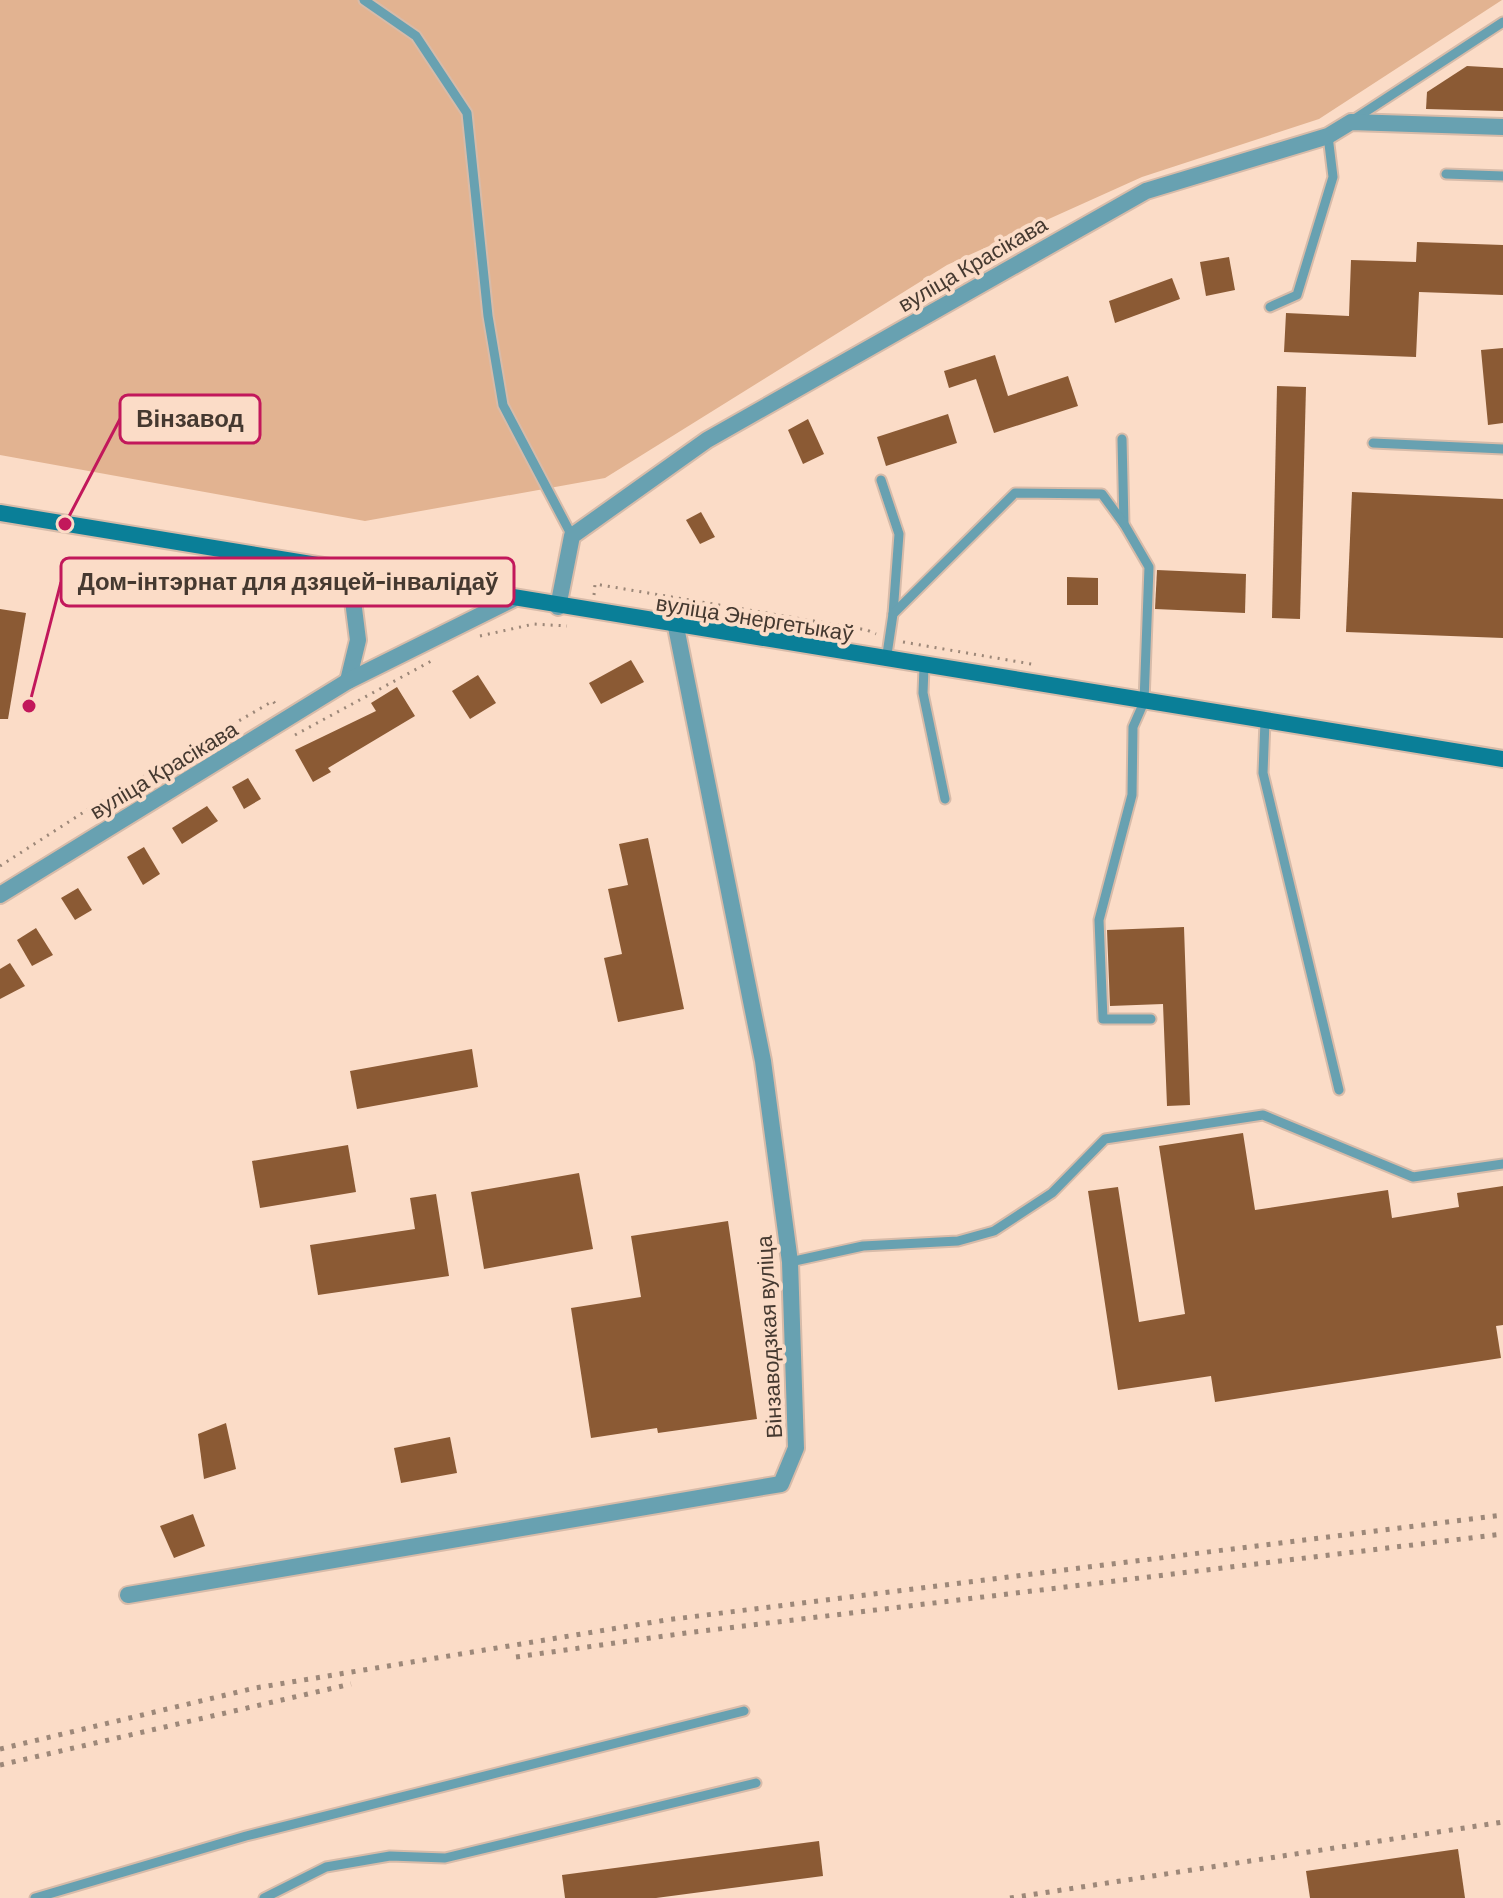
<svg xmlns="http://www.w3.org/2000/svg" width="1503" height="1898" font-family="Barlow,sans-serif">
  <rect width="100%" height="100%" fill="#fbdcc7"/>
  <polygon fill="#e2b391" points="0,0 1502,0 1319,119 1142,177 947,265 605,478 365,521 0,455"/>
  <g fill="#8b5a34">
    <polygon points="1467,66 1503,68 1503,111 1426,109 1427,92"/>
    <polygon points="1417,242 1503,245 1503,295 1419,292 1416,357 1284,352 1286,313 1349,316 1351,260 1416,262"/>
    <polygon points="1229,257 1235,290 1206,296 1200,262"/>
    <polygon points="1172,278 1180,299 1115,323 1109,301"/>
    <polygon points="1503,348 1503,423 1488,425 1481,350"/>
    <polygon points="995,355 1008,396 1068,376 1078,406 994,433 976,379 949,388 944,371"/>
    <polygon points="1277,386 1306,387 1300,619 1272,618"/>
    <polygon points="948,414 957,443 886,466 877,437"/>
    <polygon points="808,419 824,454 803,464 788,430"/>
    <polygon points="1352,492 1503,499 1503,638 1346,632"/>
    <polygon points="701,512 715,537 700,544 686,520"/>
    <polygon points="1157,570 1246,574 1245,613 1155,609"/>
    <polygon points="1067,577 1098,578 1098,605 1067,605"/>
    <polygon points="0,609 26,613 8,719 0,719"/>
    <polygon points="631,660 644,682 601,704 589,683"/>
    <polygon points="478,675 496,703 470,719 452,691"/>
    <polygon points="397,687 415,716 328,768 331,772 313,782 295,750 376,711 371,703"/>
    <polygon points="248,778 261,799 244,809 232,787"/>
    <polygon points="207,806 218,821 182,844 172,828"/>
    <polygon points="648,838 684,1009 618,1022 604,958 622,954 608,889 628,885 619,844"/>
    <polygon points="144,847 160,874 143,885 127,857"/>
    <polygon points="78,888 92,910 75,920 61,898"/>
    <polygon points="1184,927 1190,1105 1167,1106 1163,1004 1110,1006 1107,930"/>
    <polygon points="36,928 53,955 32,966 17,940"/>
    <polygon points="10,963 25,986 0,999 0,969"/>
    <polygon points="472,1049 478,1087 357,1109 350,1071"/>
    <polygon points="1243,1133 1255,1210 1388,1190 1392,1218 1459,1207 1457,1193 1503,1186 1503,1325 1496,1326 1501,1358 1215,1402 1211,1376 1118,1390 1088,1191 1118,1187 1139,1322 1185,1314 1159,1146"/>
    <polygon points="348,1145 356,1192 260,1208 252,1161"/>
    <polygon points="579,1173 593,1249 484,1269 471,1192"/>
    <polygon points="436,1194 449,1276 318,1295 310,1245 415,1229 410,1198"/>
    <polygon points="728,1221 757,1419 658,1433 657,1428 591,1438 571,1308 641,1297 631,1236"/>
    <polygon points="226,1423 236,1469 204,1479 198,1434"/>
    <polygon points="450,1437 457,1473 401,1483 394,1448"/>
    <polygon points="193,1514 205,1546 174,1558 160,1526"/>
    <polygon points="819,1841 823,1876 656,1898 565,1898 562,1875"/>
    <polygon points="1458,1849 1465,1898 1310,1898 1306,1871"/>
  </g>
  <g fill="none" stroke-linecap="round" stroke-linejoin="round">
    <g stroke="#d7bba9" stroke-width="13">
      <g id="lane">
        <polyline points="364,0 416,36 467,113 488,316 503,405 572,536"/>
        <polyline points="1353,120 1503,22"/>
        <polyline points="1446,174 1503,176"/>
        <polyline points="1270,307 1297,295 1333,177 1328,136"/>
        <polyline points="1122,439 1124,524 1149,567 1144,702 1133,727 1132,795 1099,920 1103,1019 1151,1019"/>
        <polyline points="1373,443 1503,449"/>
        <polyline points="881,480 899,534 893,614"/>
        <polyline points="886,661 893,614 1015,493 1102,494 1124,524"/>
        <polyline points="924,667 923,693 945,799"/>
        <polyline points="1265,721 1263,773 1339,1090"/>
        <polyline points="790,1262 863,1246 958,1241 994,1231 1052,1193 1105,1139 1263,1115 1413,1177 1503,1164"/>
        <polyline points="35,1898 246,1836 744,1711"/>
        <polyline points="264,1898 326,1867 390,1856 445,1858 756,1783"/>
      </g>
    </g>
    <g stroke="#d7bba9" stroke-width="20">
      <g id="street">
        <polyline points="558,607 572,536 707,440 1146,191 1328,136 1351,122 1503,127"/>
        <polyline points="348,681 358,640 349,569"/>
        <polyline points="0,895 348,681 513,599"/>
        <polyline points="128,1595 781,1484 796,1448 790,1262 763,1061 676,627"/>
      </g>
    </g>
    <g stroke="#d7bba9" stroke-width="20">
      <path id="secondary" d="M 0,513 C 501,596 1002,679 1503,759"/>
    </g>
    <g stroke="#9c8778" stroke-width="3" stroke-dasharray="2 6" stroke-linecap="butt">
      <polyline points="594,595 595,584 867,630 876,634"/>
      <polyline points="480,636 534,624 567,626"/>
      <polyline points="903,642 1037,665"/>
      <polyline points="295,735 435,659"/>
      <polyline points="0,866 98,803 273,701 276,705"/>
    </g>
    <use href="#lane" stroke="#68a1b1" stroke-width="9"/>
    <use href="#street" stroke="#68a1b1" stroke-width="16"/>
    <use href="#secondary" stroke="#0a7f98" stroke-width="16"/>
    <g stroke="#9d8879" stroke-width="5" stroke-dasharray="4 8" stroke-linecap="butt">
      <polyline points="516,1657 686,1633 1503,1534"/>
      <polyline points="0,1749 255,1688 666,1620 1503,1515"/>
      <polyline points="0,1765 351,1684"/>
      <polyline points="1010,1898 1503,1822"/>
    </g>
  </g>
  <g text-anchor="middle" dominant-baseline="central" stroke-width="8" stroke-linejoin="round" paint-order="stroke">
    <g font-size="22" fill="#453930" stroke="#fbdcc7">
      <text transform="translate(972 263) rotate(-30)">вуліца Красікава</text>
      <text transform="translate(755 617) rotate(9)">вуліца Энергетыкаў</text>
      <text transform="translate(163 769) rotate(-31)">вуліца Красікава</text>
      <text transform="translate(768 1337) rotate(-93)">Вінзаводзкая вуліца</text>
    </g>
  </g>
  <path fill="none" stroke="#c2185b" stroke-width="3" d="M65 524L120 419M29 706L61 582"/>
  <g fill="#c2185b" stroke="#fbdcc7" stroke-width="3">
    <circle cx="65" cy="524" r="8"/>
    <circle cx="29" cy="706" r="8"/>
  </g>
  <g fill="#fbdcc7" stroke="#c2185b" stroke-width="3">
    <rect x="120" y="395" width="140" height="48" rx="8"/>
    <rect x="61" y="558" width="453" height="48" rx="8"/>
  </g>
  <g font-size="24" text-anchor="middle" font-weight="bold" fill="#453930">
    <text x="190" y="427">Вінзавод</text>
    <text x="288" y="590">Дом-інтэрнат для дзяцей-інвалідаў</text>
  </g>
</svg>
